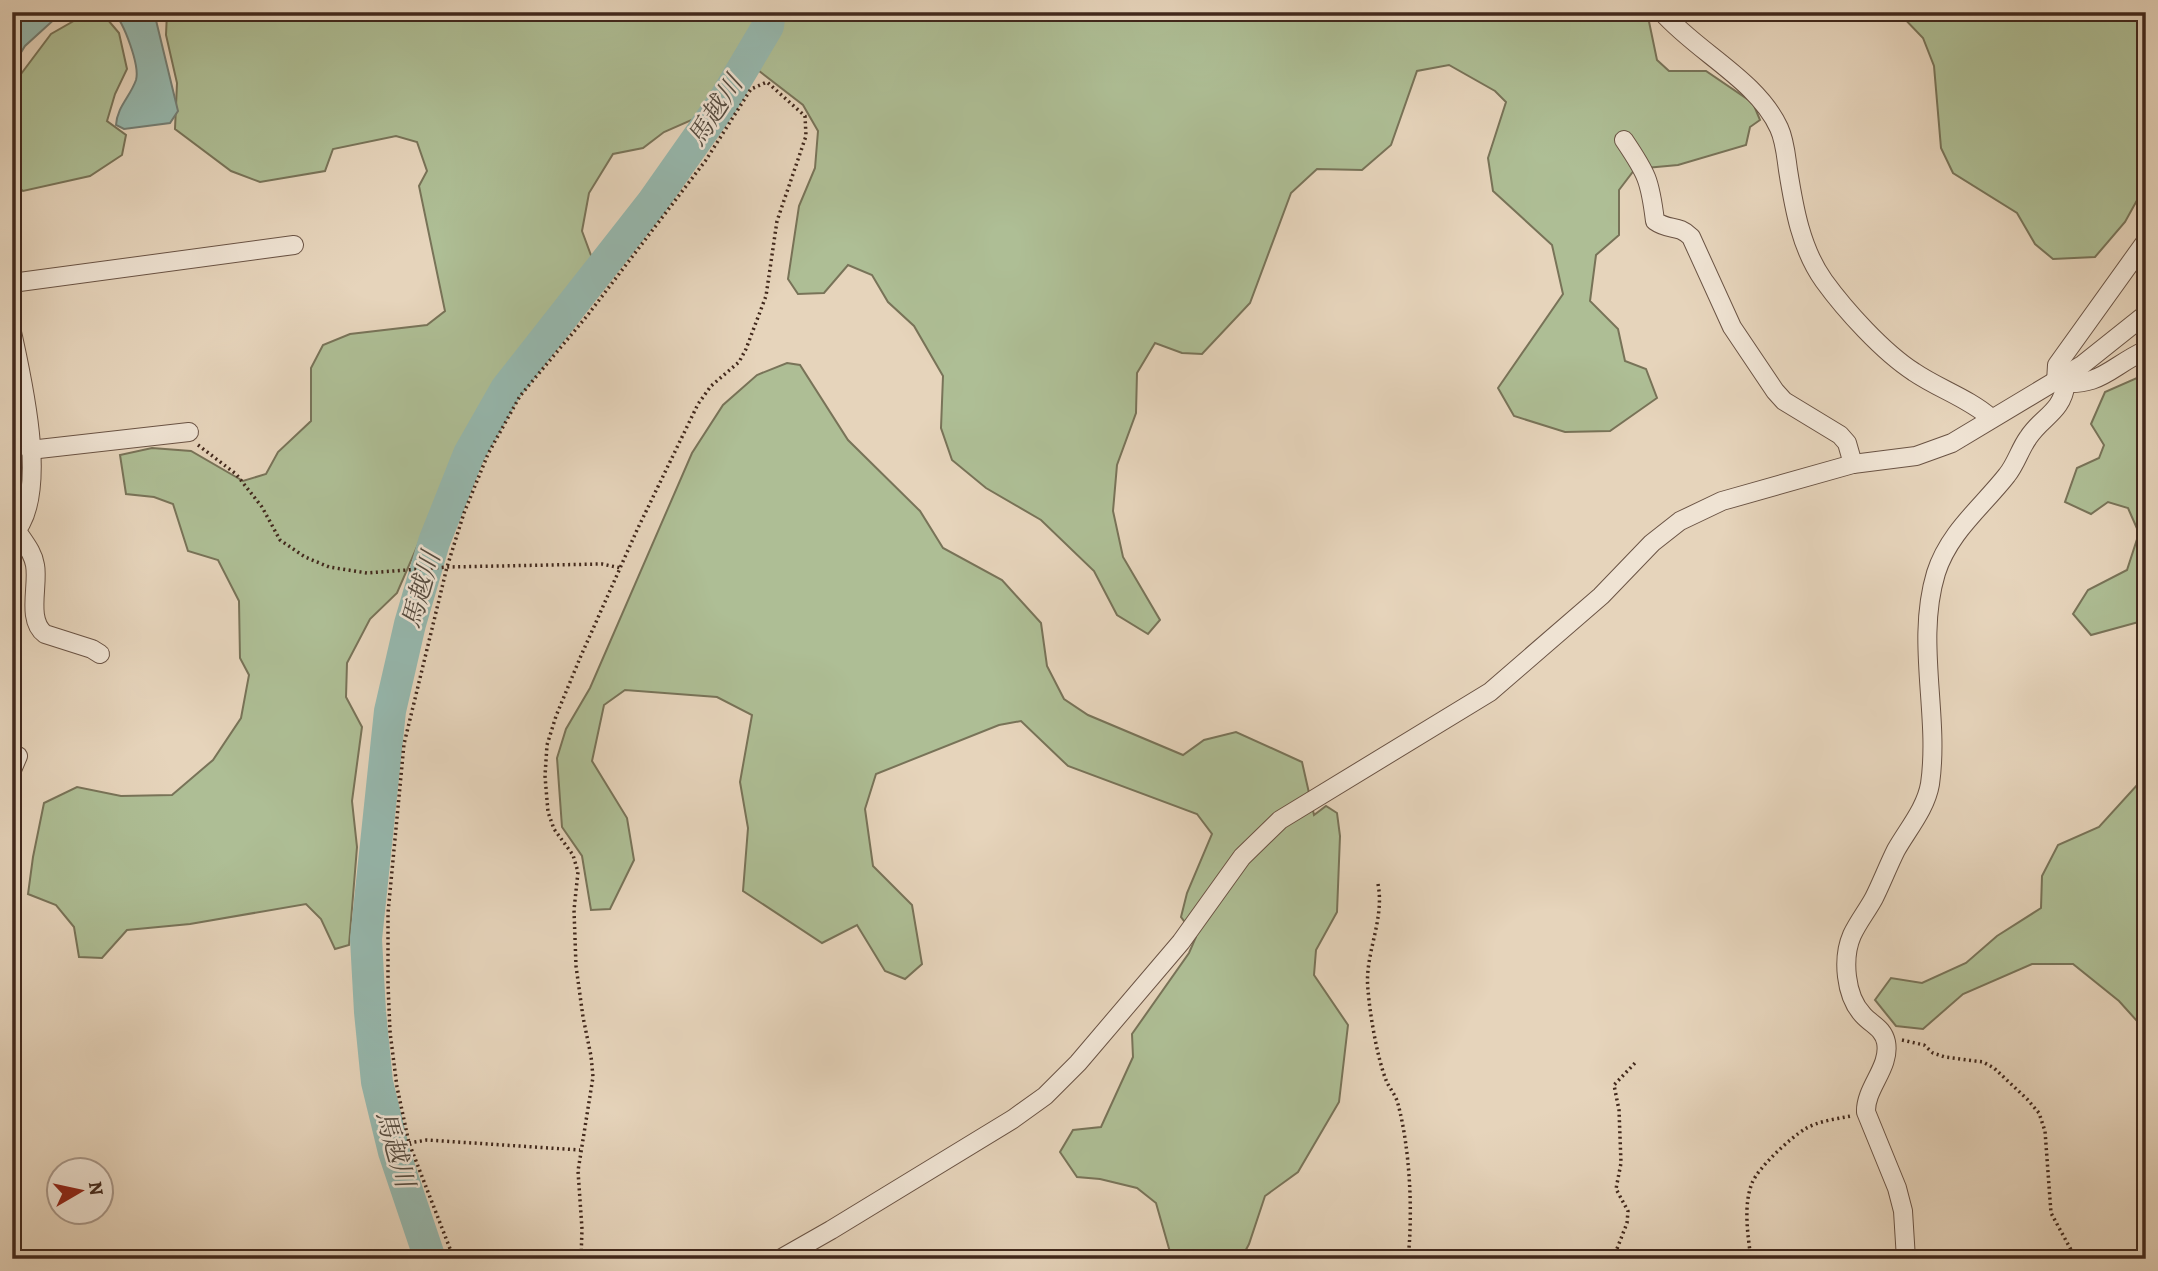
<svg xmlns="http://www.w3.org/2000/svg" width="2158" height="1271" font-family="Alegreya,'Noto Serif JP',serif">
  <rect width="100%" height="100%" fill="#e6d4bb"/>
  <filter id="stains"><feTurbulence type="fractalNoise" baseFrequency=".00286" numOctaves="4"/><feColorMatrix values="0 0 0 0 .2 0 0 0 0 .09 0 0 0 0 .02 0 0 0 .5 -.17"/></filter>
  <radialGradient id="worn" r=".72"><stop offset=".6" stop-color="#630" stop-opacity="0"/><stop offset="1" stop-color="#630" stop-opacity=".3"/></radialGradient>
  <g fill="#aebe95" stroke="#787358" stroke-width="2">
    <polygon points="167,12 1647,12 1657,60 1669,71 1706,71 1753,103 1760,120 1750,127 1746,145 1678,165 1635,169 1619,190 1619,235 1596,255 1590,301 1618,329 1625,361 1646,369 1657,398 1610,431 1565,432 1514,416 1498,388 1563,294 1552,245 1493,191 1488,158 1506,102 1495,91 1449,65 1417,71 1391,145 1362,170 1317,169 1291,193 1250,303 1202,354 1182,353 1155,343 1137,373 1136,413 1117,465 1113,511 1123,557 1160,620 1148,634 1117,615 1094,571 1041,520 986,488 952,460 941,428 943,376 914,326 888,302 872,275 848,265 824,293 798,294 788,279 799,206 815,168 818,131 803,105 750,64 732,74 703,115 664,132 643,148 613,154 589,193 582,231 592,258 573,293 511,365 479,411 456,457 397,593 370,619 347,663 346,697 362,727 352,801 357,847 349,945 335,949 321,919 306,904 190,924 127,930 102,958 79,957 74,927 56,905 28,894 33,857 44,803 77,787 121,796 172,795 213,760 241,718 249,675 240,658 239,601 218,560 188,551 173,504 154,497 126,494 120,455 152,448 191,451 243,481 266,474 278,452 311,421 311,368 323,345 350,334 427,325 445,311 419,186 427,171 417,142 396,136 333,149 325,171 260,182 231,171 175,129 177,83 166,35"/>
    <polygon points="1898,12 2146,12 2146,184 2125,222 2095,257 2053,259 2035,244 2017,213 1953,173 1941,148 1934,66 1923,38"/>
    <polygon points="79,18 108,20 119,33 127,69 115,94 107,121 126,135 122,155 90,176 23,191 12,182 12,86 51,34"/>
    <polygon points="787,363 800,365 848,440 920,511 943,548 1002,580 1041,623 1047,666 1064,699 1088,715 1183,755 1204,740 1236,732 1302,762 1314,815 1326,806 1337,813 1340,836 1337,912 1316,950 1314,975 1348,1025 1339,1102 1298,1172 1265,1196 1249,1244 1241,1259 1172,1259 1156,1203 1137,1188 1100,1179 1077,1177 1060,1152 1073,1130 1101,1127 1133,1057 1132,1034 1189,953 1196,937 1181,917 1187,893 1212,834 1197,814 1068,766 1021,721 999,725 876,774 865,809 873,866 912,905 922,964 905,979 885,971 857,925 822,943 743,891 748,828 740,782 752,715 717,697 625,690 604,705 592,761 627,818 634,860 610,909 591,910 582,856 562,827 557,758 566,729 590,688 692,453 723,405 757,375"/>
    <polygon points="2139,377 2146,380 2146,620 2091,635 2073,614 2088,590 2127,570 2139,533 2128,508 2108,502 2091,514 2065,502 2077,468 2099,458 2104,445 2091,424 2105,392"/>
    <polygon points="2146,779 2146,1031 2119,1001 2073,964 2032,964 1963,994 1923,1029 1896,1026 1875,1000 1891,978 1922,983 1966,963 1997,936 2041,908 2042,876 2058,845 2099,827 2138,784"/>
  </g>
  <g fill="#96b8ae" stroke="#747e74" stroke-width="2">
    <polygon points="23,12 66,12 59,15 25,46 12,67 12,24"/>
    <path d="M 113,12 L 154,12 L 178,111 L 170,123 L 124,129 L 116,125 C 117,107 130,97 136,80 C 140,66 124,22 113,12 Z"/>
  </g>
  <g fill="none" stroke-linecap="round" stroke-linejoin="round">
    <polyline stroke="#96b8ae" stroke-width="32" points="430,1259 394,1152 377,1082 370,1012 366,939 390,711 410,624 434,542 469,454 506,389 652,203 723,102 768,26 770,12"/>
    <g stroke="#6a5344" stroke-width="20">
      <g id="minor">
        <path d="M 1662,12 C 1697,52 1757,80 1779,128 C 1785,141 1786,156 1788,170 C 1794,208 1801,249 1824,281 C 1845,310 1883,352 1914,372 C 1939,389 1968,398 1991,418"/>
        <path d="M 1624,140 C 1647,174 1650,180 1655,221 C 1669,231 1678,224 1691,237 L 1732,327 L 1775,391 L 1784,401 L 1840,435 L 1847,443 L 1853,464"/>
        <path d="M 2146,241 L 2057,365 L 2056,382 C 2101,388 2109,367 2146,350"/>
        <polyline points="12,283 294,245"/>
        <path d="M 12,332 C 22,378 51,500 12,535"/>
        <polyline points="30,450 189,432"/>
        <path d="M 17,531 C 24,542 33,552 35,565 C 39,585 26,620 45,634 L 92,649 L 100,654"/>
        <polyline points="12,770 18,756"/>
        <polyline points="780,1259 831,1230 1013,1119 1045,1096 1078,1063 1181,942 1242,857 1280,820 1490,692 1601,596 1652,543 1680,521 1722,501 1853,464 1916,456 1952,443 2082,365 2146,314"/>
        <path d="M 1906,1259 L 1903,1211 L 1897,1188 L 1866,1112 C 1865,1088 1891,1067 1886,1042 C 1883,1028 1872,1025 1863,1015 C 1845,996 1842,958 1852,935 C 1858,922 1867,911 1874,898 C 1882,882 1888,866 1896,850 C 1908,829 1926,808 1930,784 C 1940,715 1915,642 1936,573 C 1949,532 1982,507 2007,475 C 2016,464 2020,449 2028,438 C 2042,416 2062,413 2066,383"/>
      </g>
    </g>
    <g stroke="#41281c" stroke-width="3.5" stroke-dasharray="2 3.5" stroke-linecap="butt">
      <polyline points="198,445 236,474 262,507 280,540 305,557 329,567 367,573 447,567 602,564 621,568"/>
      <path d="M 1378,884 C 1385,921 1364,954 1368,990 C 1370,1015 1377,1057 1386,1080 C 1389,1088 1396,1095 1398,1104 C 1410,1149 1413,1212 1408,1259"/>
      <polyline points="1902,1040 1924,1045 1933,1053 1945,1057 1983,1062 1994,1068 2027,1099 2039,1113 2045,1131 2051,1213 2076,1259"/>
      <polyline points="409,1143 427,1140 580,1150"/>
      <path d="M 1408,1253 C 1432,1250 1452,1257 1476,1258 C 1494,1259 1513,1256 1532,1256 L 1535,1259"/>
      <polyline points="454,1259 409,1143 397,1087 390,1032 388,984 388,913 404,744 447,567 464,513 488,454 520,396 587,316 706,160 751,89 767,82 805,116 806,136 777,221 766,296 746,349 739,362 711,386 698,404 637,530 580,658 556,716 547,745 545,776 548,812 554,829 573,855 578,872 574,910 576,966 583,1017 591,1056 593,1077 578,1171 582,1229 581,1259"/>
      <polyline points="1613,1259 1627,1223 1628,1211 1616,1189 1621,1163 1619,1110 1614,1085 1636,1062"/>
      <path d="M 1751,1259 C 1748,1236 1743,1206 1752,1183 C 1758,1168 1790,1138 1805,1129 C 1818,1121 1836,1119 1851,1116"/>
    </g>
    <use href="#minor" stroke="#efe3d3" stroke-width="18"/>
  </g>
  <g text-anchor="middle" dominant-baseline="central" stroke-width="5" stroke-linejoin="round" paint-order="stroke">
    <g font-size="26" font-style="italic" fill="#564c40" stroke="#efe3d3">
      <text transform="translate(715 111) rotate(-57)">馬越川</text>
      <text transform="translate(421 590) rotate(-74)">馬越川</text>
      <text transform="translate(395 1149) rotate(74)">馬越川</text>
    </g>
  </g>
  <rect width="2158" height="1271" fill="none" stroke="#e6d4bb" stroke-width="42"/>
  <rect x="14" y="14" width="2130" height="1243" fill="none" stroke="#41281c" stroke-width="3.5"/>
  <rect x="21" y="21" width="2116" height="1229" fill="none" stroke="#41281c" stroke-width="2"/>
  <g transform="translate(80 1191) rotate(81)"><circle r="33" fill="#efe3d3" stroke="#a9988a" stroke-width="2"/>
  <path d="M0-5L12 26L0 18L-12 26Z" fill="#8f2418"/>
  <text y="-10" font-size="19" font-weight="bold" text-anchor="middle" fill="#41281c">N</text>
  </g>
  <rect width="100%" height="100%" filter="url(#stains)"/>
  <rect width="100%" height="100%" fill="url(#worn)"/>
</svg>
